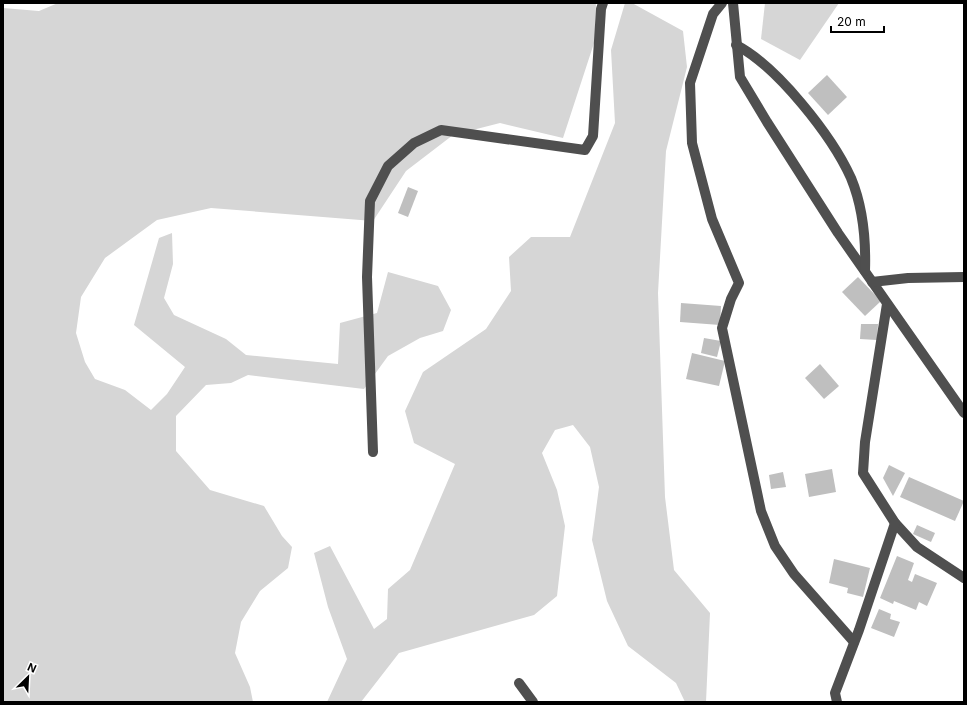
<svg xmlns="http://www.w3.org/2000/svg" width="967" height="705" font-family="Inter,sans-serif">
  <rect width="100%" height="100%" fill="#fff"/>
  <g fill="#d6d6d6">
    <polygon points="58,3 596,3 595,40 563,138 500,123 453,135 406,171 373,221 211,208 157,220 105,258 81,297 76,333 85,362 95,379 125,390 151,410 167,394 185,367 134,325 159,238 172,233 173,264 164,298 174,315 226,339 246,355 338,364 340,323 377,313 388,272 438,286 451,310 443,331 420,338 388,356 364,389 248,375 231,383 206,385 176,416 176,451 210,490 264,506 282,536 292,547 288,568 260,591 241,622 235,653 250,687 253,702 3,702 3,8 39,11"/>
    <polygon points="625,3 632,3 683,31 687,67 666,151 658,293 665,497 674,570 710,613 706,702 685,702 676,683 628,646 607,601 592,540 599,487 590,447 573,425 555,430 542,453 557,490 565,526 557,596 534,615 399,653 361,702 327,702 347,659 328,607 314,553 330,546 374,629 387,619 388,589 410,570 455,464 414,443 405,411 423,372 486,329 511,291 509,257 531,237 570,237 615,123 611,50"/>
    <polygon points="765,3 839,3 800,60 761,39"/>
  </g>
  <g fill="#bfbfbf">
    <polygon points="827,75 847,97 828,115 808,93"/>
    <polygon points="408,187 418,191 408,217 398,213"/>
    <polygon points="858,277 881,301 865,316 842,292"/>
    <polygon points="681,303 721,306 720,325 680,322"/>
    <polygon points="861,324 878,324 877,340 860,339"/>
    <polygon points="704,338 721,341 717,357 701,353"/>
    <polygon points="692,353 725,361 719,386 686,379"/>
    <polygon points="820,364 839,386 824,399 805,378"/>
    <polygon points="889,465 905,473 893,496 883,478"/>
    <polygon points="832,469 836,492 809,497 805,474"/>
    <polygon points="783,472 786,487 771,489 769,475"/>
    <polygon points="909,477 964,501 955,521 900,497"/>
    <polygon points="917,525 935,533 931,542 913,534"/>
    <polygon points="897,556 914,563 908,580 912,582 915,574 937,583 927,606 919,602 916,610 894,601 893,604 880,598"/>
    <polygon points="834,559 870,568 863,597 847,593 848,588 829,583"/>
    <polygon points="879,609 891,614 890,619 900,622 894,637 871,628"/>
  </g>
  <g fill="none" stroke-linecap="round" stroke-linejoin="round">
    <g stroke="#4f4f4f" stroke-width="10">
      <polyline points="722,3 713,14 690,83 692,143 712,219 739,283 731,299 722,328 761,511 775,546 794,574 854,642"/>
      <polyline points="733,3 740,77 767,122 838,233 964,413"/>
      <path d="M 736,45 C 777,66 832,136 851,178 C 863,207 866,240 865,271"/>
      <polyline points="872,282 908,278 964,277"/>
      <polyline points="887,304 865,442 863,473 895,523 917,547 964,578"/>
      <polyline points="373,452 367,277 370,201 388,166 414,143 441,130 585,150 593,136 601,9 603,3"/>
      <polyline points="519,683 533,702"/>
      <polyline points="837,702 835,693 859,630 895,523"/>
    </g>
  </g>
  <rect width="967" height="705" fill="none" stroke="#000000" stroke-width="8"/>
  <g transform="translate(28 677) rotate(24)" stroke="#ffffff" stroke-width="3" paint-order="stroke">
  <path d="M0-3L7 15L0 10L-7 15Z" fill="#000000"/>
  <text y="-6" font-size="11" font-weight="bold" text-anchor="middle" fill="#000000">N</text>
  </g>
  <path d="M831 26v6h53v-6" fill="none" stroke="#000000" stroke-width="2"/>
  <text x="837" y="26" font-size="12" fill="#000000" stroke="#ffffff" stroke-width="3" paint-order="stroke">20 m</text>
</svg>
